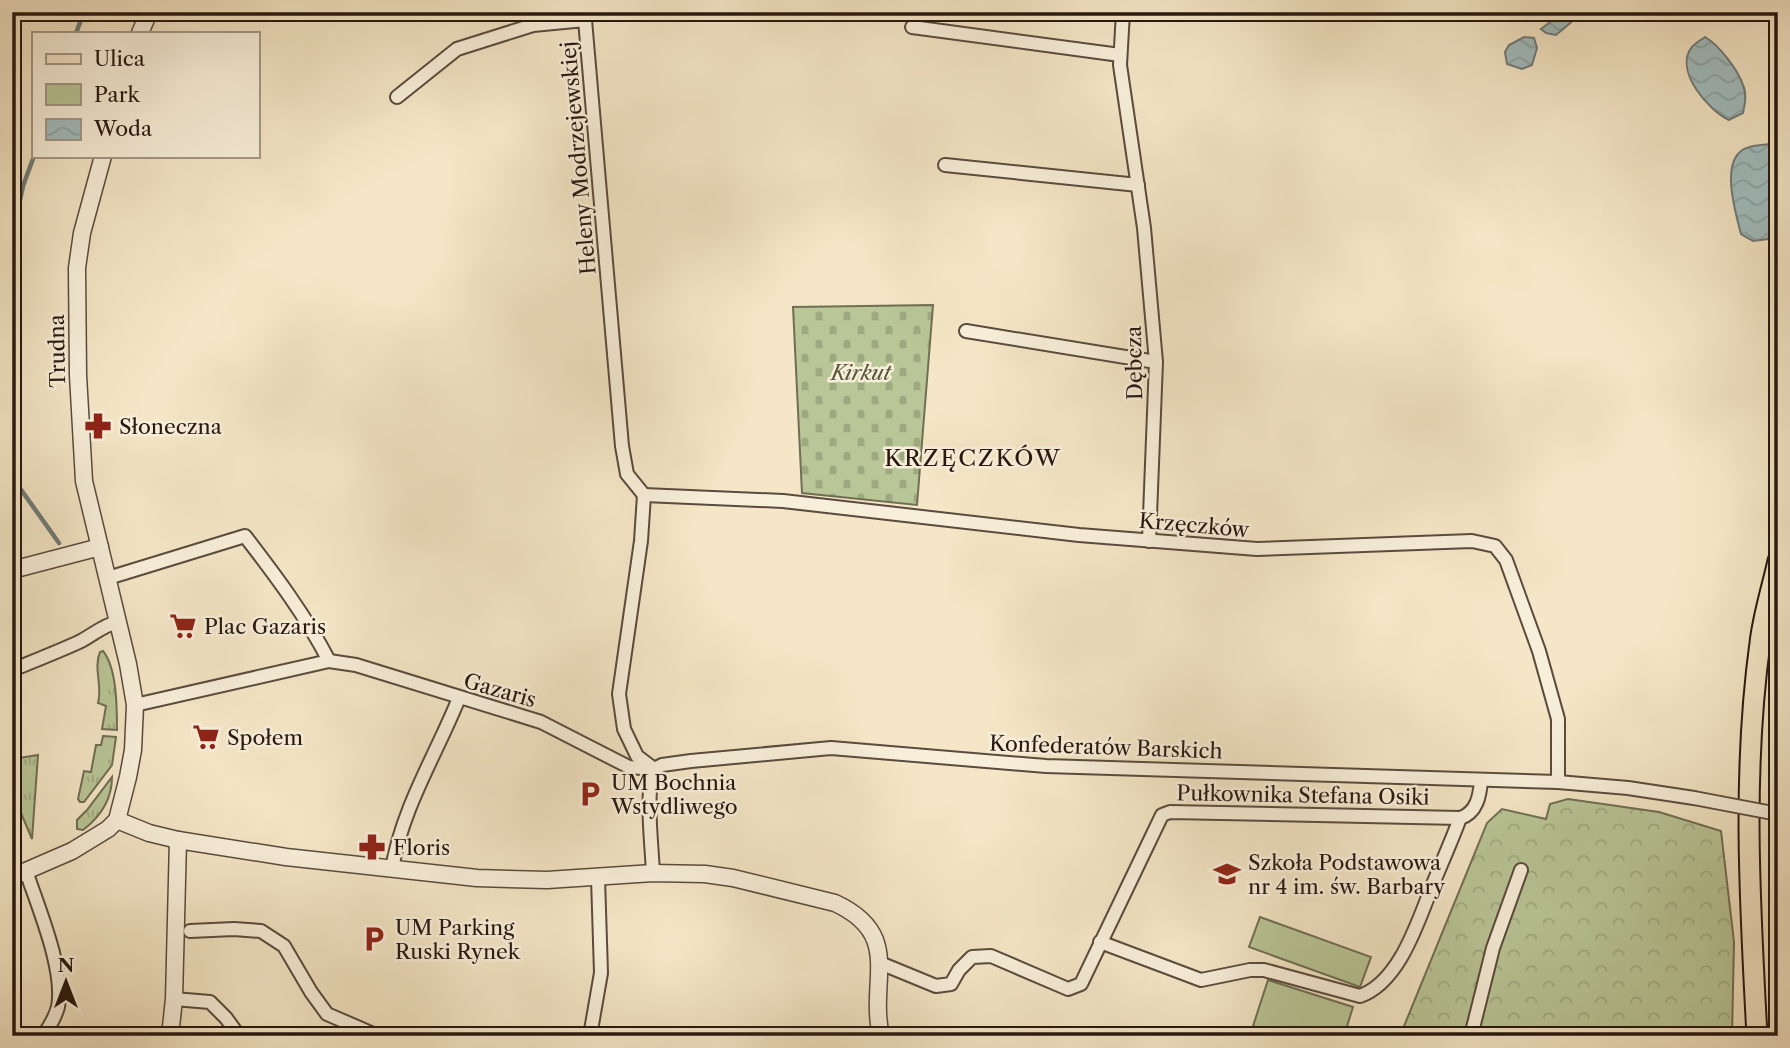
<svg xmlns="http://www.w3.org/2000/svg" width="1790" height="1048" font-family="'Libre Caslon Text',serif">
  <defs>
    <pattern id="grass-tufts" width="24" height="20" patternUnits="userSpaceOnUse" patternTransform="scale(1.75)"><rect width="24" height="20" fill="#b9c697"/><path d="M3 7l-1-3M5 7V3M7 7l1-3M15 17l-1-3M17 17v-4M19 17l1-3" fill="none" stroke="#9fa981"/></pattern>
    <pattern id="forest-crowns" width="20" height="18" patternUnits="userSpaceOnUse" patternTransform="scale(1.75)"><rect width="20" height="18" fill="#b9c697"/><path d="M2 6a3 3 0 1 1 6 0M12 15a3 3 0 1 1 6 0" fill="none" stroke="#9fa981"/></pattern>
    <pattern id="cemetery-stones" width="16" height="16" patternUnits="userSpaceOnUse" patternTransform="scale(1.75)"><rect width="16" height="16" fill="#b9c697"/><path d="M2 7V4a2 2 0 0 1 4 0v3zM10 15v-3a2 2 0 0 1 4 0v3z" fill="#9fa981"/></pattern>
    <pattern id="water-waves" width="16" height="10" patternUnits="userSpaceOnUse" patternTransform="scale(1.75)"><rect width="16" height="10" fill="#a1bdbf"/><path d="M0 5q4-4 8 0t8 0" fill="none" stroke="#8ba2a3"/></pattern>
  </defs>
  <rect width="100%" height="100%" fill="#f4e6c6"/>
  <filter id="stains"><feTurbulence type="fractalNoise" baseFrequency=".00286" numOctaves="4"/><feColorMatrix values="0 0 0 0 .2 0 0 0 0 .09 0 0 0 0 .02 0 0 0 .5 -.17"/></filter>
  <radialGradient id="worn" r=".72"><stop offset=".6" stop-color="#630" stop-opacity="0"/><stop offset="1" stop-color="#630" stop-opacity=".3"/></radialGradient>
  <g fill="url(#grass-tufts)" stroke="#706e54" stroke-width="2">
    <path d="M 103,651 C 117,668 117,708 117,730 L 102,729 L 106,706 L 98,703 C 103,687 93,668 100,652 Z"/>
    <polygon points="103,736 116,737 112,765 84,802 80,802 78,799 84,771 91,772 96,745 101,745"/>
    <polygon points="38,755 32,839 12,792 12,759"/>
    <path d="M 112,777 C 112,799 100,817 83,830 L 77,829 L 77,820 L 87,810 Z"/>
  </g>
  <polygon fill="url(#forest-crowns)" stroke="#706e54" stroke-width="2" points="1568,799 1659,812 1721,831 1734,942 1732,1036 1400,1036 1487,823 1502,809 1546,819 1550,804"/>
  <polygon fill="url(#cemetery-stones)" stroke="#706e54" stroke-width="2" points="933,305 917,505 802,493 793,307"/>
  <g fill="#b9c697" stroke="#706e54" stroke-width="2">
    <polygon points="1260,917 1371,957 1360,987 1249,947"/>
    <polygon points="1268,980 1353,1007 1344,1036 1284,1036 1253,1026"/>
  </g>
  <g fill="url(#water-waves)" stroke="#707b79" stroke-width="2">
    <polygon points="1573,12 1575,19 1556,35 1546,33 1541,29 1562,13"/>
    <polygon points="1524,37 1534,38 1537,48 1532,65 1522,69 1507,64 1505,52 1509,45"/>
    <path d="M 1705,37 C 1719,45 1738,70 1743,85 C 1747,94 1745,103 1743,113 L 1729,120 C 1709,111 1673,70 1692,47 C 1695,43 1701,40 1705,37 Z"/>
    <path d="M 1769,144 L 1778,145 L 1778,215 L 1768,239 L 1753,241 L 1741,234 C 1736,215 1723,171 1738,154 C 1745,145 1759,146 1769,144 Z"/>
  </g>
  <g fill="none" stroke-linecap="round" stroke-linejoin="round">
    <g stroke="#707b79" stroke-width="4.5">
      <polyline points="76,33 84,12"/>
      <polyline points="12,237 23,186 34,156"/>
      <polyline points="12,477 59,543"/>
    </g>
    <g stroke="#5a4b3e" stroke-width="16">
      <g id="minor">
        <polyline points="1123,12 1120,65 1144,228 1156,362 1149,541"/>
        <polyline points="912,27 1120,55"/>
        <polyline points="397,97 457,49 533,25 585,20 622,446 627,474 644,495"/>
        <polyline points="945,165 1138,185"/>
        <polyline points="966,331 1156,362"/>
        <polyline points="644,495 783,501 1079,535 1257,549 1472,541 1495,546 1506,560 1539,651 1558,719 1558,782"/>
        <polyline points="644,495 641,541 619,694 624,729 637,756 654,769"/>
        <path d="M 108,578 L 245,536 C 275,575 306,616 329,661"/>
        <path d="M 12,670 C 34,661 57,652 79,642 C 93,635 103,625 118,622"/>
        <polyline points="135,705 329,661 356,665 541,722 629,767 654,769 662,765 691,761 831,748 1046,766 1558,782 1628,788 1694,798"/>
        <path d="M 392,869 C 402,808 436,755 459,698"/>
        <path d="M 26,871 C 38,907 65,970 58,1007 C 55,1018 50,1026 43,1036"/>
        <path d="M 653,873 C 652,847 645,792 654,769"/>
        <polyline points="190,931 234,929 261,931 284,946 311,992 327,1014 378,1036"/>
        <path d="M 1100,942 L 1201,980 L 1250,970 L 1264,970 L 1360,996 C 1400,982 1418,921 1433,884 C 1442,862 1452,840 1460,818"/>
        <path d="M 880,963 L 936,986 L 951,984 L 959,970 L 972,957 L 991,956 L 1068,989 L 1081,984 L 1162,815 L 1170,812 L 1460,818 C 1477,813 1480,795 1481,780"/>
        <polyline points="174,999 210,1002 226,1018 239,1036"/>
        <polyline points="590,1036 601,973 598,878"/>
        <polyline points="1471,1036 1493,948 1521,870"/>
      </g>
    </g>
    <g stroke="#5a4b3e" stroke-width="19">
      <g id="tertiary">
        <polyline points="140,33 149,12"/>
        <polyline points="12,570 100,547"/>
        <path d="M 117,820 L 149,833 L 178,840 L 286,857 L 477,878 L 547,880 L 653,873 L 705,874 L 733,878 L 835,903 C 904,935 868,980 881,1036"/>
        <polyline points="12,877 72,851 108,829 117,820 128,777 133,750 135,705 128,664 84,481 78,375 77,268 82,233 103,156"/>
        <polyline points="170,1036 174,999 178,840"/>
      </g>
    </g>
    <g stroke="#271710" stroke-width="23">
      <path id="primary" d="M 1757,1036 C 1750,906 1742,773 1760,643 C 1763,616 1772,588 1778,561"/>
    </g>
    <use href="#minor" stroke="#f8efda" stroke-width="12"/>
    <use href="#tertiary" stroke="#f8efda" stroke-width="16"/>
    <use href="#primary" stroke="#f4e6c6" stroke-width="19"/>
    <g stroke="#5a4b3e" stroke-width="16" stroke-linecap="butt">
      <polyline id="minor-bridge" points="1694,798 1778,814"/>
    </g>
    <use href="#minor-bridge" stroke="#f8efda" stroke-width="12"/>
  </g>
  <defs>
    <g id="pharmacy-bare" transform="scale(2.1)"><path d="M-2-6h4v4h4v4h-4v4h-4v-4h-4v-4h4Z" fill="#8f2418" stroke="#f8efda" stroke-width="2.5" paint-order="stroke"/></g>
    <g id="supermarket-bare" transform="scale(2.1)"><path d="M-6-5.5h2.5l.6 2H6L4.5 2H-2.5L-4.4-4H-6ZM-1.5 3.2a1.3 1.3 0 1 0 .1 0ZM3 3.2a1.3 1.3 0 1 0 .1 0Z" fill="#8f2418" stroke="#f8efda" stroke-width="2.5" paint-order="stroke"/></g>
    <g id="parking-bare" transform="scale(2.1)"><path d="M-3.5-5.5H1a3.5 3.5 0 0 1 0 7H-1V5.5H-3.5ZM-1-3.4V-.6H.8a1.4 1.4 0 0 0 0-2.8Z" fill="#8f2418" stroke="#f8efda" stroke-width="2.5" paint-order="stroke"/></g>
    <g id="school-bare" transform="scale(2.1)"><path d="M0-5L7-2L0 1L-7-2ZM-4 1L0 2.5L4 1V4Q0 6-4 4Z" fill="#8f2418" stroke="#f8efda" stroke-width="2.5" paint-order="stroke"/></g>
  </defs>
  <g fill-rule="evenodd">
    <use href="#pharmacy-bare" x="98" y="426"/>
    <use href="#supermarket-bare" x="183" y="626"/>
    <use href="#supermarket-bare" x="206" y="737"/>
    <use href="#parking-bare" x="590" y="794"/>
    <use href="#pharmacy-bare" x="372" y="847"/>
    <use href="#school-bare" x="1227" y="874"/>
    <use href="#parking-bare" x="374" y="939"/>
  </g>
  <g text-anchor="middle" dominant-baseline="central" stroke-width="5" stroke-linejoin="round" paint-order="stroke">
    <g font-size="21" fill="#271710" stroke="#f8efda">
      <text transform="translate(578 158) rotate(-95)">Heleny Modrzejewskiej</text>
      <text transform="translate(57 351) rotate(-91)">Trudna</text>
      <text transform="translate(1134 363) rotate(-91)">Dębcza</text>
      <text transform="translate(1194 525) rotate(5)">Krzęczków</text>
      <text transform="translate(500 690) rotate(16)">Gazaris</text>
      <text transform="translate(1106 747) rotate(2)">Konfederatów Barskich</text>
      <text transform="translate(1303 795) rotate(1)">Pułkownika Stefana Osiki</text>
    </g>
    <g font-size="21" font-style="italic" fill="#5a543f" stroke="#f8efda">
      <text x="861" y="372">Kirkut</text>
    </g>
    <g font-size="21" fill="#271710" stroke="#f8efda" text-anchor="start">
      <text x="119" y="426">Słoneczna</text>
      <text x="204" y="626">Plac Gazaris</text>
      <text x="227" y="737">Społem</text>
      <text x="611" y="782">UM Bochnia<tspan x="611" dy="24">Wstydliwego</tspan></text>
      <text x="393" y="847">Floris</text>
      <text x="1248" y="862">Szkoła Podstawowa<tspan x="1248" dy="24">nr 4 im. św. Barbary</tspan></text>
      <text x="395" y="927">UM Parking<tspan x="395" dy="24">Ruski Rynek</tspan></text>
    </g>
    <g font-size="23" letter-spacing="2" fill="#271710" stroke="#f8efda">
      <text x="973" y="458">KRZĘCZKÓW</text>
    </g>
  </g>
  <rect width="1790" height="1048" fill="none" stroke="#f4e6c6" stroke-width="42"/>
  <rect x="14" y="14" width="1762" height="1020" fill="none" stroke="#271710" stroke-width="3.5"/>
  <rect x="21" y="21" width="1748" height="1006" fill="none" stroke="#271710" stroke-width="2"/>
  <rect x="32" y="32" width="228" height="126" fill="#f8efda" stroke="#a49989" stroke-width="2"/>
  <rect x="46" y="54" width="35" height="10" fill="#f4e6c6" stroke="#a49989" stroke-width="2"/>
  <text x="94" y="66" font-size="21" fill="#271710">Ulica</text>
  <rect x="46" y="84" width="35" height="21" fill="#b9c697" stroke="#a49989" stroke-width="2"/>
  <text x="94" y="102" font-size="21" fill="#271710">Park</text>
  <rect x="46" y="119" width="35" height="21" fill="url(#water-waves)" stroke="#a49989" stroke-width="2"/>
  <text x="94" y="136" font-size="21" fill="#271710">Woda</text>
  <g transform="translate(66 982)" stroke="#f8efda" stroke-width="5" paint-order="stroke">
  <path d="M0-5L12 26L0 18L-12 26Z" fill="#271710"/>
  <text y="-10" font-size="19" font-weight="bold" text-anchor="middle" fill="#271710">N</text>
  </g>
  <rect width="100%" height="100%" filter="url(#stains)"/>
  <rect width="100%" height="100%" fill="url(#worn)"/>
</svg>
